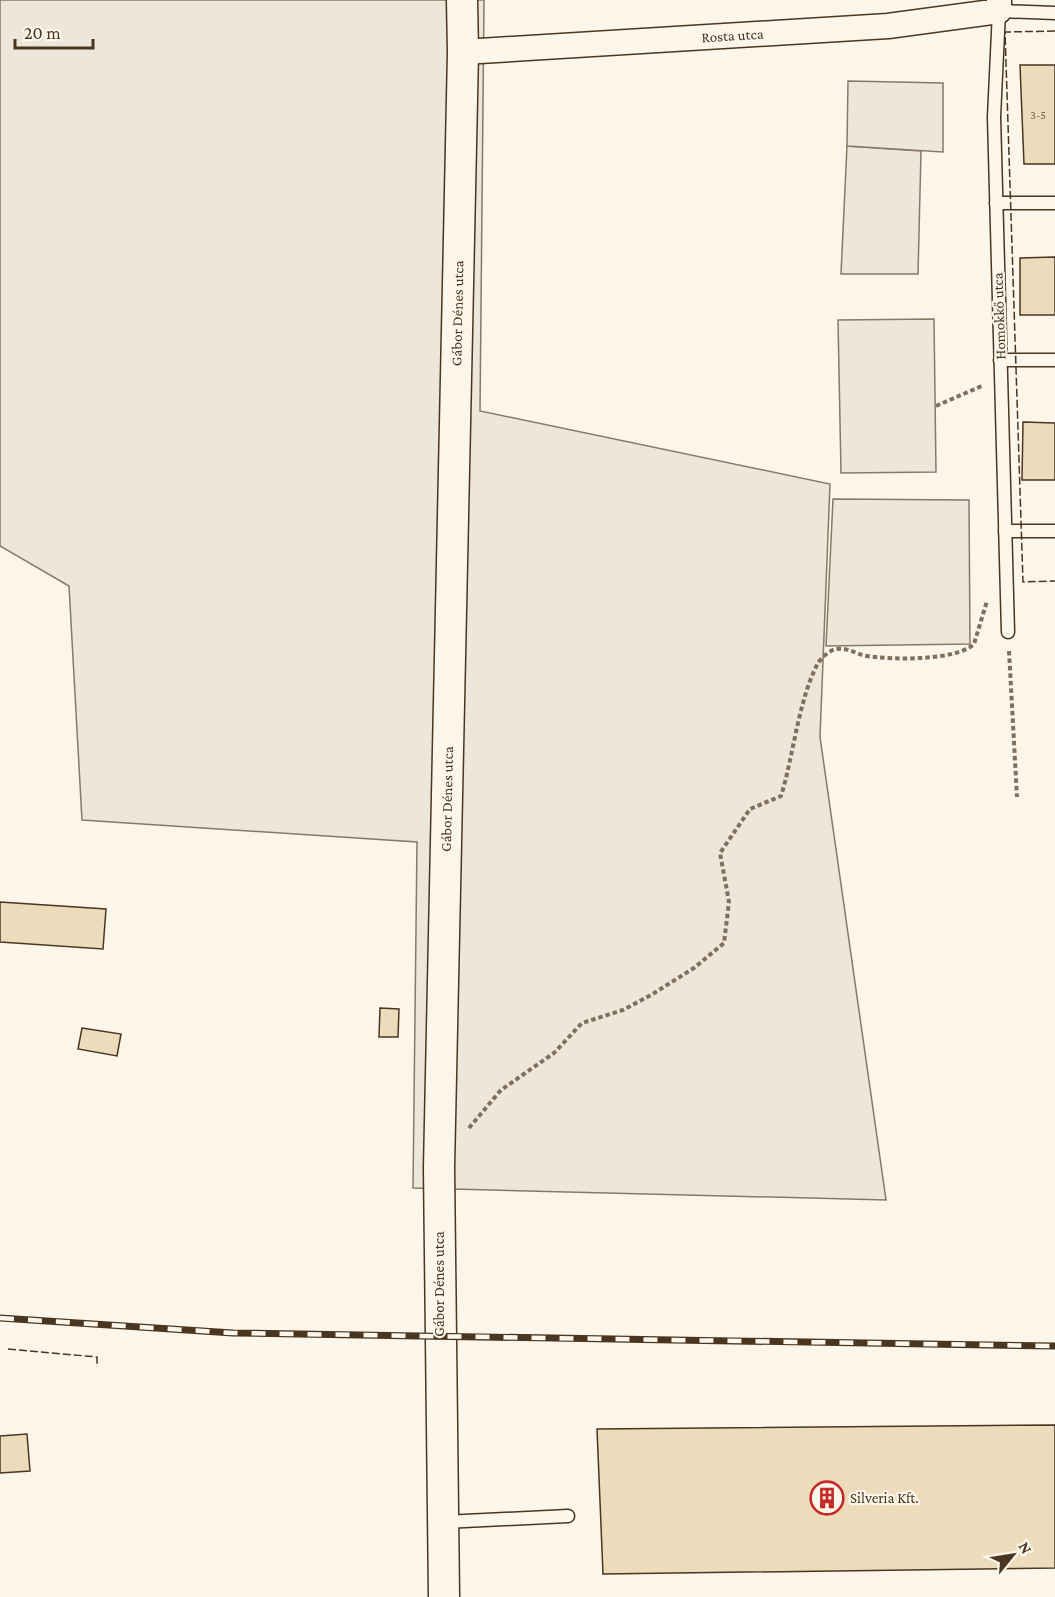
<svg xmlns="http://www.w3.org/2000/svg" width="1055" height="1597" font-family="'Crimson Pro',serif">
  <rect width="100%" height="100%" fill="#fbf6e9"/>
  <g fill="#ede6d9" stroke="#887966" stroke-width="1.5">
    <polygon points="0,0 484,0 480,411 830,484 820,737 886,1200 413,1188 417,842 82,820 69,586 0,546"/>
    <polygon points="847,146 921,151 918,274 841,274"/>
    <polygon points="934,319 936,472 841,473 838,320"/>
    <polygon points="833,499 969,500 970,644 826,646"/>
  </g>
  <polygon fill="#ede7d9" stroke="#887966" stroke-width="1.5" points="848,81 943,83 943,152 847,146"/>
  <g fill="#ecdcbc" stroke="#4a3520" stroke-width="1.5">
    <polygon points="1020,65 1055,65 1055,164 1024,164"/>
    <polygon points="1055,257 1055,315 1020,315 1020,258"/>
    <polygon points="1023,422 1055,423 1055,480 1022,480"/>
    <polygon points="0,902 106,909 103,949 0,942"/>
    <polygon points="380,1008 399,1009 398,1037 379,1037"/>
    <polygon points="82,1028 121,1034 117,1056 78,1049"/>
    <polygon points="1055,1425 1055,1568 603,1574 597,1429"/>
    <polygon points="27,1434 30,1471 0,1473 0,1436"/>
  </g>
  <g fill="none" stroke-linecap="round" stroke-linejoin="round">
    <g stroke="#4a3520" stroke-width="15">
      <g id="service">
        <polyline points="996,203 1055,203"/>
        <polyline points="1000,360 1055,360"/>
        <polyline points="1005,531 1055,531"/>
        <polyline points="1008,632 994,117 999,11 1055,13"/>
        <polyline points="444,1522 568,1516"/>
      </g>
    </g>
    <g stroke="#4a3520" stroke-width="27">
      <g id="minor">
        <path id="s1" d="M 463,52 L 888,26 L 999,11 L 999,0"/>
      </g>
    </g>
    <g stroke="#4a3520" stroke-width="33">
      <g id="tertiary">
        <path id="s2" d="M 444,1597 L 439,1168 L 463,52 L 462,0"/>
      </g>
    </g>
    <g stroke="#7f6f5c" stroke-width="4" stroke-dasharray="4.5 3" stroke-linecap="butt">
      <polyline points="936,406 984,385"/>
      <polyline points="1009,651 1017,797"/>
      <path d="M 469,1128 L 501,1090 L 554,1053 L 582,1023 L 623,1010 L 651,995 L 694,968 L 724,943 L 729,902 L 720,853 L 750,809 L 781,796 C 794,754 798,701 818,663 C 821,658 830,650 836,649 C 848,647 855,654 867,656 C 891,660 956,661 974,644 L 987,601"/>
    </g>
    <use href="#service" stroke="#fbf6e9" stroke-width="12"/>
    <use href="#minor" stroke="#fbf6e9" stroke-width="24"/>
    <use href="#tertiary" stroke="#fbf6e9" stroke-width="30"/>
    <g stroke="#4a3520" stroke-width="7">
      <polyline id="rail" points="0,1318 233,1333 1055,1346"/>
    </g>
    <use href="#rail" stroke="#fbf6e9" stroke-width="4.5" stroke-dasharray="14" stroke-linecap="butt"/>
    <g stroke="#4a3520" stroke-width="1.5" stroke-dasharray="8 3" stroke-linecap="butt">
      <polyline points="1055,31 1005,32 1023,582 1055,581"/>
      <polyline points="8,1349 97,1357 97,1367"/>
    </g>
  </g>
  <defs>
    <g id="building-ring" transform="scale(1.725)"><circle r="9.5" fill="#fbf6e9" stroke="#c62828" stroke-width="1.5"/><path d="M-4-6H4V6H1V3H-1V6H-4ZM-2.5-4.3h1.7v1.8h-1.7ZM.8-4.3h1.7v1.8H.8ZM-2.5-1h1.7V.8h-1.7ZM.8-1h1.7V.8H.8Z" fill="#c62828"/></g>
  </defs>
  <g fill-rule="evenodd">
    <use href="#building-ring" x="827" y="1498"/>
  </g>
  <g text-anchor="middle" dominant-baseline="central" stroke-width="4.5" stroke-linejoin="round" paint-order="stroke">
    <g font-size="12" fill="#725f47">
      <text x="1038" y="115">3-5</text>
    </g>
    <g font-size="15" fill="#4a3520" stroke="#fbf6e9">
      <text stroke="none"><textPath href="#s1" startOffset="270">Rosta utca</textPath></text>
      <text stroke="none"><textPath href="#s2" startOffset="1284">Gábor Dénes utca</textPath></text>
      <text transform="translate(999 316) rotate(-92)">Homokkő utca</text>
      <text stroke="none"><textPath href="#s2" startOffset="798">Gábor Dénes utca</textPath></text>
      <text transform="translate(439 1284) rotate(-90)">Gábor Dénes utca</text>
    </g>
    <g font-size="15" fill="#4a3520" stroke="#fbf6e9" text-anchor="start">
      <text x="850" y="1498">Silveria Kft.</text>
    </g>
  </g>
  <g transform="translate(1013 1555) rotate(60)" stroke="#fbf6e9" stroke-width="4.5" paint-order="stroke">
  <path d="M0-4.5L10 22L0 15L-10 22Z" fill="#4a3520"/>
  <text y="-9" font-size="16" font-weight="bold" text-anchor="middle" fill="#4a3520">N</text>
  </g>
  <path d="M15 39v9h78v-9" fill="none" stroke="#4a3520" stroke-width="3"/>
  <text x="24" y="39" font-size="18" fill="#4a3520" stroke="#fbf6e9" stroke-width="4.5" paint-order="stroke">20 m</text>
</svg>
